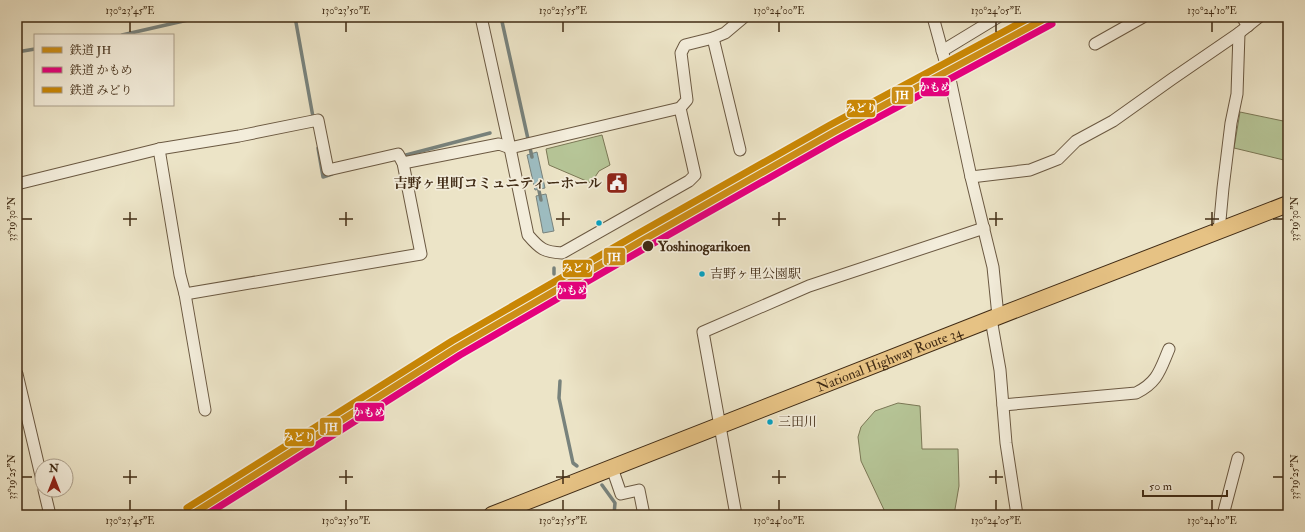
<svg xmlns="http://www.w3.org/2000/svg" width="1305" height="532" font-family="'IM FELL Double Pica','Noto Serif JP',serif">
  <rect width="100%" height="100%" fill="#ece4c7"/>
  <filter id="stains"><feTurbulence type="fractalNoise" baseFrequency=".005" numOctaves="4"/><feColorMatrix values="0 0 0 0 .2 0 0 0 0 .09 0 0 0 0 .02 0 0 0 .5 -.17"/></filter>
  <radialGradient id="worn" r=".72"><stop offset=".6" stop-color="#630" stop-opacity="0"/><stop offset="1" stop-color="#630" stop-opacity=".3"/></radialGradient>
  <g fill="#b6c597" stroke="#7b7856">
    <polygon points="1240,112 1288,122 1288,161 1234,148"/>
    <polygon points="602,135 610,165 599,171 591,183 549,165 546,149"/>
    <polygon points="898,403 920,406 922,449 958,449 959,486 954,515 887,515 886,514 861,461 858,437 861,427 875,411"/>
  </g>
  <g fill="#9dbcc0" stroke="#78827c">
    <polygon points="537,152 545,188 535,190 527,155"/>
    <polygon points="546,194 554,231 543,233 536,196"/>
  </g>
  <g fill="none" stroke-linecap="round" stroke-linejoin="round">
    <g stroke="#78827c" stroke-width="3.5">
      <polyline points="295,17 313,117"/>
      <polyline points="501,17 532,157"/>
      <polyline points="122,35 201,17"/>
      <polyline points="17,52 35,49"/>
      <polyline points="318,148 323,177 332,174"/>
      <polyline points="406,155 490,133"/>
      <polyline points="538,186 541,200"/>
      <polyline points="554,268 554,274"/>
      <polyline points="560,381 559,398 573,463 577,466"/>
      <polyline points="602,485 615,503 614,515"/>
    </g>
    <g stroke="#6b5942" stroke-width="13">
      <g id="minor">
        <path d="M 481,17 L 510,148 L 528,235 C 540,249 544,252 562,253 L 689,181 L 695,175 L 680,108"/>
        <polyline points="933,17 950,79 971,177 993,267 998,316"/>
        <polyline points="1242,17 1248,26"/>
        <polyline points="713,38 740,150"/>
        <polyline points="1095,44 1143,17"/>
        <polyline points="942,51 998,17"/>
        <polyline points="159,149 180,275 185,294 205,410"/>
        <polyline points="403,163 499,144 510,148 680,108 687,100 681,53 685,45 713,38 725,33 744,17"/>
        <polyline points="971,177 1030,170 1058,159 1076,141 1113,121 1172,79 1239,33 1259,17"/>
        <polyline points="17,184 159,149 239,136 318,120 328,170 398,154 403,163 421,254 185,294"/>
        <polyline points="1219,231 1223,188 1231,123 1237,94 1239,33"/>
        <polyline points="991,319 1000,370 1006,443 1017,515"/>
        <polyline points="17,374 42,480"/>
        <path d="M 1003,405 L 1136,393 C 1158,382 1160,370 1169,349"/>
        <polyline points="612,468 621,494 639,490 644,515"/>
        <polyline points="44,490 50,515"/>
        <polyline points="736,515 703,332 809,286 984,228"/>
        <polyline points="1223,515 1238,458"/>
      </g>
    </g>
    <g stroke="#402b15" stroke-width="18">
      <g id="highway">
        <path id="s1" d="M 492,515 L 991,319 L 1288,204"/>
      </g>
    </g>
    <use href="#minor" stroke="#f3eddb" stroke-width="11"/>
    <use href="#highway" stroke="#e6c284" stroke-width="16"/>
    <g stroke="#f3eddb" stroke-width="10">
      <polyline id="rail-1" points="191,515 456,348 643,240 834,132 1048,17"/>
    </g>
    <g stroke="#f3eddb" stroke-width="10">
      <polyline id="rail-2" points="206,515 460,355 647,247 838,139 1052,24"/>
    </g>
    <g stroke="#f3eddb" stroke-width="10">
      <polyline id="rail-3" points="187,508 452,341 639,233 830,125 1031,17"/>
    </g>
    <use href="#rail-1" stroke="#cc8e17" stroke-width="7"/>
    <use href="#rail-2" stroke="#e5007d" stroke-width="7"/>
    <use href="#rail-3" stroke="#c98705" stroke-width="7"/>
  </g>
  <path fill="none" stroke="#402b15" stroke-width="1.5" d="M 130,22 L 130,32M 346,22 L 346,32M 563,22 L 563,32M 779,22 L 779,32M 996,22 L 996,32M 1212,22 L 1212,32M 130,212 L 130,226M 346,212 L 346,226M 563,212 L 563,226M 779,212 L 779,226M 996,212 L 996,226M 1212,212 L 1212,226M 22,219 L 32,219M 123,219 L 137,219M 339,219 L 353,219M 556,219 L 570,219M 772,219 L 786,219M 989,219 L 1003,219M 1205,219 L 1219,219M 1273,219 L 1283,219M 130,470 L 130,484M 346,470 L 346,484M 563,470 L 563,484M 779,470 L 779,484M 996,470 L 996,484M 22,477 L 32,477M 123,477 L 137,477M 339,477 L 353,477M 556,477 L 570,477M 772,477 L 786,477M 989,477 L 1003,477M 1273,477 L 1283,477M 130,500 L 130,510M 346,500 L 346,510M 563,500 L 563,510M 779,500 L 779,510M 996,500 L 996,510M 1212,500 L 1212,510"/>
  <defs>
    <g id="civic-square" transform="scale(1.15)"><rect x="-9" y="-9" width="18" height="18" rx="4" fill="#8f2418" stroke="#f3eddb"/><path d="M-.6-6.5H3V-4.5H.6V-3L4-1V1h2V6H-6V1h2V-1L-.6-3ZM-1.2 2.5V6h2.4V2.5Z" fill="#fff"/></g>
  </defs>
  <g fill-rule="evenodd">
    <use href="#civic-square" x="617" y="183"/>
  </g>
  <g fill="#03a3c5" stroke="#f3eddb" stroke-width="1.5">
    <circle cx="599" cy="223" r="3.5"/>
    <circle cx="702" cy="274" r="3.5"/>
    <circle cx="770" cy="422" r="3.5"/>
  </g>
  <circle fill="#402b15" stroke="#f3eddb" stroke-width="1.5" cx="648" cy="246" r="6"/>
  <g text-anchor="middle" dominant-baseline="central" stroke-width="3.5" stroke-linejoin="round" paint-order="stroke">
    <g font-size="13" fill="#402b15" stroke="#f3eddb" text-anchor="start">
      <text x="710" y="274">吉野ヶ里公園駅</text>
      <text x="778" y="422">三田川</text>
    </g>
    <g font-size="14" font-weight="bold" fill="#402b15" stroke="#f3eddb" text-anchor="end">
      <text x="602" y="183">吉野ヶ里町コミュニティーホール</text>
    </g>
    <g font-size="14" font-weight="bold" fill="#402b15" stroke="#f3eddb" text-anchor="start">
      <text x="658" y="246">Yoshinogarikoen</text>
    </g>
    <g font-size="14" fill="#402b15" stroke="#f3eddb">
      <text stroke="none"><textPath href="#s1" startOffset="427">National Highway Route 34</textPath></text>
    </g>
  </g>
  <g stroke="#f3eddb" stroke-width="1.5">
    <rect x="920" y="77" width="30" height="20" rx="4" fill="#e5007d"/>
    <rect x="891" y="86" width="23" height="19" rx="4" fill="#cc8e17"/>
    <rect x="846" y="99" width="30" height="19" rx="4" fill="#c98705"/>
    <rect x="603" y="247" width="23" height="19" rx="4" fill="#cc8e17"/>
    <rect x="562" y="259" width="31" height="19" rx="4" fill="#c98705"/>
    <rect x="557" y="281" width="30" height="19" rx="4" fill="#e5007d"/>
    <rect x="354" y="402" width="31" height="20" rx="4" fill="#e5007d"/>
    <rect x="319" y="417" width="23" height="19" rx="4" fill="#cc8e17"/>
    <rect x="284" y="428" width="31" height="19" rx="4" fill="#c98705"/>
  </g>
  <g font-size="11" text-anchor="middle" font-weight="bold" fill="#fff">
    <text x="935" y="91">かもめ</text>
    <text x="902" y="99">JH</text>
    <text x="861" y="112">みどり</text>
    <text x="614" y="261">JH</text>
    <text x="578" y="272">みどり</text>
    <text x="572" y="294">かもめ</text>
    <text x="369" y="416">かもめ</text>
    <text x="331" y="431">JH</text>
    <text x="299" y="441">みどり</text>
  </g>
  <rect width="1305" height="532" fill="none" stroke="#ece4c7" stroke-width="44"/>
  <rect x="34" y="34" width="140" height="72" fill="#f3eddb" stroke="#ab9f8c"/>
  <rect x="42" y="47" width="20" height="6" fill="#cc8e17" stroke="#ab9f8c"/>
  <text x="70" y="54" font-size="12" fill="#402b15">鉄道 JH</text>
  <rect x="42" y="67" width="20" height="6" fill="#e5007d" stroke="#ab9f8c"/>
  <text x="70" y="74" font-size="12" fill="#402b15">鉄道 かもめ</text>
  <rect x="42" y="87" width="20" height="6" fill="#c98705" stroke="#ab9f8c"/>
  <text x="70" y="94" font-size="12" fill="#402b15">鉄道 みどり</text>
  <g transform="translate(54 478)"><circle r="19" fill="#f3eddb" stroke="#ab9f8c"/>
  <path d="M0-3L7 15L0 10L-7 15Z" fill="#8f2418"/>
  <text y="-6" font-size="11" font-weight="bold" text-anchor="middle" fill="#402b15">N</text>
  </g>
  <path d="M1143 490v6h84v-6" fill="none" stroke="#402b15" stroke-width="2"/>
  <text x="1149" y="490" font-size="12" fill="#402b15" stroke="#f3eddb" stroke-width="3" paint-order="stroke">50 m</text>
  <rect x="22" y="22" width="1261" height="488" fill="none" stroke="#402b15" stroke-width="1.5"/>
  <g font-size="10" text-anchor="middle" fill="#402b15">
    <text x="130" y="14">130°23'45"E</text>
    <text x="346" y="14">130°23'50"E</text>
    <text x="563" y="14">130°23'55"E</text>
    <text x="779" y="14">130°24'00"E</text>
    <text x="996" y="14">130°24'05"E</text>
    <text x="1212" y="14">130°24'10"E</text>
    <text transform="translate(11 219) rotate(-90)" y="4">33°19'30"N</text>
    <text transform="translate(1294 219) rotate(-90)" y="4">33°19'30"N</text>
    <text transform="translate(11 477) rotate(-90)" y="4">33°19'25"N</text>
    <text transform="translate(1294 477) rotate(-90)" y="4">33°19'25"N</text>
    <text x="130" y="524">130°23'45"E</text>
    <text x="346" y="524">130°23'50"E</text>
    <text x="563" y="524">130°23'55"E</text>
    <text x="779" y="524">130°24'00"E</text>
    <text x="996" y="524">130°24'05"E</text>
    <text x="1212" y="524">130°24'10"E</text>
  </g>
  <rect width="100%" height="100%" filter="url(#stains)"/>
  <rect width="100%" height="100%" fill="url(#worn)"/>
</svg>
